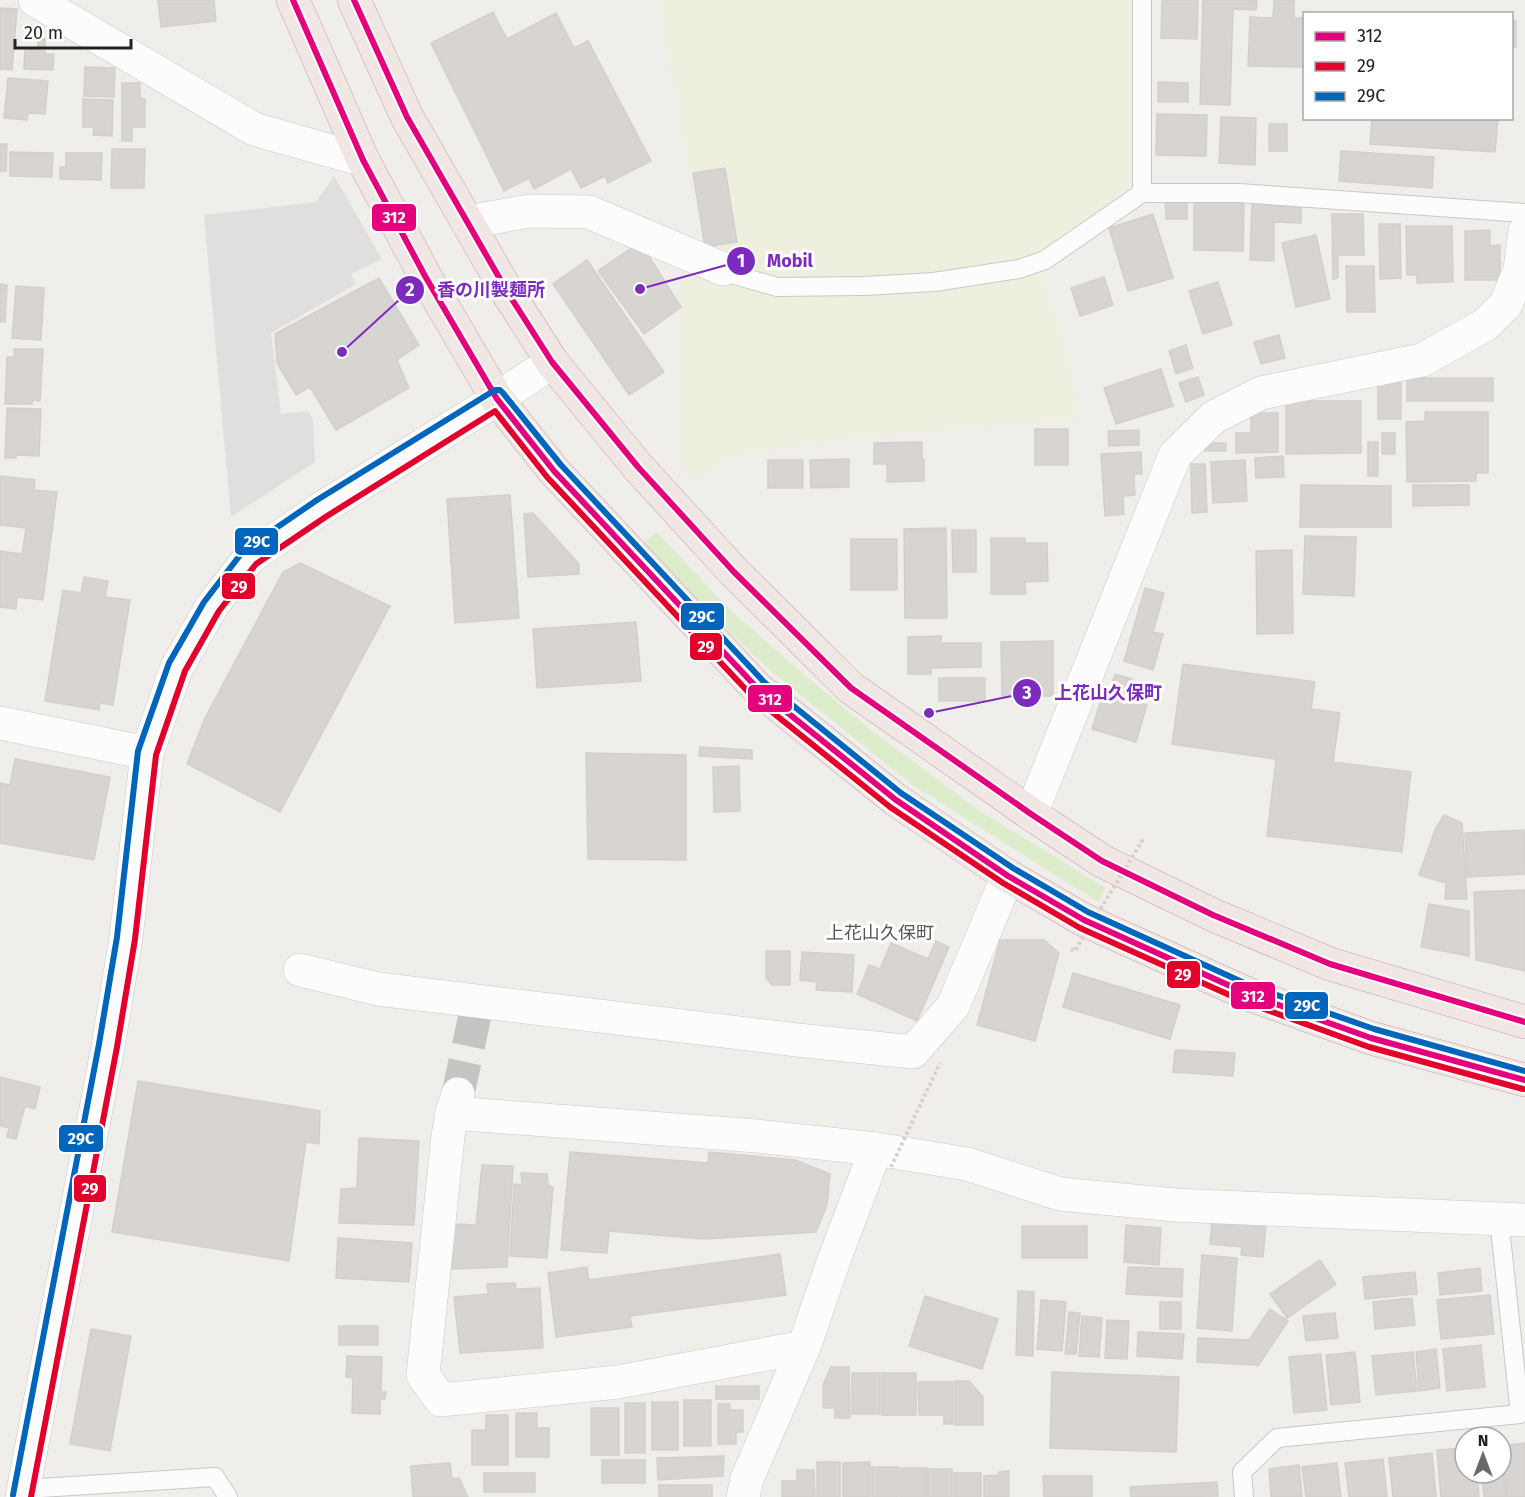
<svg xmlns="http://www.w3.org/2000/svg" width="1525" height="1497" font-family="'Fira Sans','Noto Sans JP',sans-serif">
  <rect width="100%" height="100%" fill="#f0eeeb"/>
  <polygon fill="#efefdf" points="658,0 1133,0 1130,185 1116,201 1037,259 1069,356 1077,419 863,436 730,456 695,478 681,465 681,266 702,245"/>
  <polygon fill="#ddeccb" points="657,532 726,606 800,671 872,731 983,813 1106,888 1098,902 911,784 771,671 712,616 643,543"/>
  <polygon fill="#e0dfde" points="334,176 382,259 351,274 356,284 271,333 281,414 309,411 313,420 315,462 231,517 204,215 316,202"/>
  <g fill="#d7d4d2" stroke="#d3d0cc" stroke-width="1.5">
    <polygon points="158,0 214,0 216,21 161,27"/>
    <polygon points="1162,0 1198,0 1197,39 1161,38"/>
    <polygon points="1203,0 1257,0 1256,10 1233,9 1230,105 1200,104"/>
    <polygon points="1274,0 1294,0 1294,18 1304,18 1304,67 1248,66 1250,17 1273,18"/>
    <polygon points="0,8 17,9 12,70 0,69"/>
    <polygon points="493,12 507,39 556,13 574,48 588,41 651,161 608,183 605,176 581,188 571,169 534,189 529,178 504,191 431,43"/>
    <rect x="1512" y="21" width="4" height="26"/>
    <polygon points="38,39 45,39 45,54 54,54 53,70 24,69 25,48 38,48"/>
    <polygon points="85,67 115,68 114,97 84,96"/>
    <polygon points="8,78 48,81 45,114 28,113 27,120 4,118"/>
    <polygon points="1158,82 1188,83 1188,102 1158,102"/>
    <polygon points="122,83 140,83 140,98 145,99 145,127 132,127 132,141 122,141"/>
    <polygon points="83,99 113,100 112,136 93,135 94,127 83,127"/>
    <polygon points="1157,114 1207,115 1206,156 1156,155"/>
    <polygon points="1221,117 1256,118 1255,165 1219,163"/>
    <polygon points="1372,118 1498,118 1495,152 1370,144"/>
    <rect x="1269" y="124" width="18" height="27"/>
    <polygon points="0,144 7,144 6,171 0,171"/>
    <polygon points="112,149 145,149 144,188 111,188"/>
    <polygon points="1341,151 1434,157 1432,188 1339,181"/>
    <polygon points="10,152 53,153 52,177 10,176"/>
    <polygon points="66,153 102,153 101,180 60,179 60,167 66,167"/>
    <polygon points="725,168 737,242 705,247 693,173"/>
    <polygon points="1165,197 1187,197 1187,219 1166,219"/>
    <polygon points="1252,201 1301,203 1301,223 1274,222 1274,261 1250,260"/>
    <polygon points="1194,202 1244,202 1243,251 1194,250"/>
    <polygon points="1153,214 1173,278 1128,291 1109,228"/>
    <polygon points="1332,214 1363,214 1364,255 1338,255 1338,278 1333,279"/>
    <polygon points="1379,224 1400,224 1401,278 1380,279"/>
    <polygon points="1406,226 1452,226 1453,282 1417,283 1417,275 1407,275"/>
    <polygon points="1490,230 1490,246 1500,245 1500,280 1465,280 1465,231"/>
    <polygon points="1316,235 1330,299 1296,307 1282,243"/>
    <polygon points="640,242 681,307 644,334 598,271"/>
    <polygon points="587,260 664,372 629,395 553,284"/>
    <polygon points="1346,266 1374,266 1375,312 1347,312"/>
    <polygon points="1104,277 1113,305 1080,316 1071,288"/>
    <polygon points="379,278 419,345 397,360 409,388 336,430 310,387 296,395 277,363 275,334"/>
    <polygon points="1218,282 1232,325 1203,334 1189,291"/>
    <polygon points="0,284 7,285 5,322 0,322"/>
    <polygon points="16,286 44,288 41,340 12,338"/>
    <polygon points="1279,335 1285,358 1261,364 1254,342"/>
    <polygon points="1186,345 1193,368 1176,374 1169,351"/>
    <polygon points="14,349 43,349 40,401 33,400 32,404 5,404 7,357 14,357"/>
    <polygon points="1161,369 1173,406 1116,424 1104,388"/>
    <polygon points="1198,377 1204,395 1186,402 1179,383"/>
    <rect x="1407" y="378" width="86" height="23"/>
    <rect x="1378" y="383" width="23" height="36"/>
    <polygon points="1286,401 1361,401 1361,453 1286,454"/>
    <polygon points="7,408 41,409 39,456 16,455 16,458 5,458"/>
    <polygon points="1425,412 1488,412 1488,473 1476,473 1476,481 1407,482 1406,422 1425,421"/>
    <polygon points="1251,413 1278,413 1278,452 1236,453 1236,433 1251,433"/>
    <rect x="1035" y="429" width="33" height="36"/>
    <polygon points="1139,430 1139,445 1109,446 1108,431"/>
    <rect x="1382" y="433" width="13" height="21"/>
    <polygon points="922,442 922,459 924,459 924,481 887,482 887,464 874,464 874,443"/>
    <rect x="1368" y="442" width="10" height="34"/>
    <rect x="1205" y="443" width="21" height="8"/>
    <polygon points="1141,452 1142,474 1134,474 1135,495 1123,496 1124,514 1105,516 1101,454"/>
    <polygon points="1283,456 1284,477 1256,478 1255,458"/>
    <polygon points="849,459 849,487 811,488 810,460"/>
    <rect x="768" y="460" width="35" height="28"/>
    <polygon points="1245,460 1247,501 1213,503 1211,462"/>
    <polygon points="1191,464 1205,464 1207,512 1192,513"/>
    <polygon points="0,476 35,480 34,490 57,492 43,600 17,597 16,609 0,607 0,551 22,554 26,528 0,525"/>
    <polygon points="1301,485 1391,486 1391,527 1300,527"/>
    <polygon points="1413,485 1469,485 1469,505 1413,506"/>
    <polygon points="510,495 519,618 455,623 447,499"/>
    <polygon points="533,513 579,564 579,574 528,577 524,514"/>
    <polygon points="946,528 947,618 905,618 904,529"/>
    <polygon points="952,530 976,530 976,572 953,572"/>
    <polygon points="1305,536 1356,537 1354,596 1303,594"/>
    <polygon points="991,538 1025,538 1025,543 1047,543 1048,581 1025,582 1026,594 991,594"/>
    <rect x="851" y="539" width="46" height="51"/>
    <polygon points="1292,550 1293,633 1257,634 1256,551"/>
    <polygon points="300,563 390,606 280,812 187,764 205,718 283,572"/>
    <polygon points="84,577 108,581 105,597 130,600 113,705 100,703 99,710 45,701 63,590 81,593"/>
    <polygon points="1145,588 1164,593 1153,632 1163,634 1153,670 1124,661"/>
    <polygon points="636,622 641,681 537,688 533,629"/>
    <polygon points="941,636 941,643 981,643 981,667 931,668 931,674 908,674 908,637"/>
    <polygon points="1053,641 1053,696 1002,696 1001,642"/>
    <polygon points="1183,664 1315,682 1311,709 1340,713 1333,762 1411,772 1402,852 1267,836 1276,759 1172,744"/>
    <polygon points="1115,674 1132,679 1126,698 1147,705 1136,742 1092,729 1104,690 1109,692"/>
    <rect x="939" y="678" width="46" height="23"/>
    <polygon points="700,747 752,750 752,759 699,756"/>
    <polygon points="586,753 686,755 686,860 588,859"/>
    <polygon points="15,759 110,777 94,860 0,843 0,783 10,785"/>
    <polygon points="739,766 740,811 714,812 713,767"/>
    <polygon points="1444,815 1462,823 1467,899 1445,899 1446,883 1419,875 1435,830"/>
    <polygon points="1524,830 1525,874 1467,877 1465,833"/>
    <polygon points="1525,890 1525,971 1476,960 1474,892"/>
    <polygon points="1429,904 1469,911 1469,956 1421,947"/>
    <polygon points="1000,940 1044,940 1059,953 1035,1041 977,1025"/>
    <polygon points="936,941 949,947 917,1021 857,994 869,965 880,969 891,943 928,959"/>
    <polygon points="766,951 790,951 790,985 772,985 766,978"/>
    <polygon points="802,952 854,955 852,992 816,990 817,982 800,980"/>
    <polygon points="1073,973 1180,1005 1170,1039 1063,1007"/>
    <polygon points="1175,1050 1235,1053 1233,1076 1173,1072"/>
    <polygon points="0,1077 40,1087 35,1109 25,1106 16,1139 7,1137 9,1128 0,1126"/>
    <polygon points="138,1081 320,1111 319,1144 306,1142 289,1261 112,1232"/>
    <polygon points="359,1138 419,1141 414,1225 339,1223 341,1189 357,1188"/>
    <polygon points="570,1152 708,1163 709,1152 795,1160 830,1174 827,1205 816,1232 704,1239 609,1231 607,1253 561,1250"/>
    <polygon points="482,1165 513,1166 507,1267 452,1269 453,1224 476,1225"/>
    <polygon points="521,1173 547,1174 548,1185 553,1187 547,1258 510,1256 514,1184 522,1185"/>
    <polygon points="1212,1220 1266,1224 1263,1257 1241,1255 1242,1247 1210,1244"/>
    <polygon points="1126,1225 1161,1228 1159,1265 1124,1262"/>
    <rect x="1022" y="1226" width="65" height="32"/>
    <polygon points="338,1238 412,1243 409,1282 336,1278"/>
    <polygon points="780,1254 786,1295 630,1316 632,1327 556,1337 548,1273 587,1267 589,1280"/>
    <polygon points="1202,1255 1237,1258 1232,1331 1197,1328"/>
    <polygon points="1320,1260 1336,1284 1287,1318 1270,1294"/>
    <polygon points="1128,1267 1183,1269 1182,1297 1126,1294"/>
    <polygon points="1480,1268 1482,1291 1440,1295 1438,1273"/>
    <polygon points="1415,1272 1417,1294 1365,1299 1363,1277"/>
    <polygon points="515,1283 516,1289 540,1288 543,1348 460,1353 454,1297 488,1294 487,1284"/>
    <polygon points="1018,1291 1034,1292 1033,1356 1016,1355"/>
    <polygon points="1490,1295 1494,1334 1441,1339 1437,1300"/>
    <polygon points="925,1296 998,1319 982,1369 909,1346"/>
    <polygon points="1412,1298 1415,1325 1375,1329 1373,1302"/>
    <polygon points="1041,1300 1066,1302 1062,1351 1037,1349"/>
    <rect x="1160" y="1302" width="21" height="27"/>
    <polygon points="1270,1309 1288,1321 1258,1366 1256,1365 1197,1362 1198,1338 1249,1340"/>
    <polygon points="1069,1312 1080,1313 1076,1354 1065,1354"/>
    <polygon points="1335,1313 1338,1338 1306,1341 1303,1316"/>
    <polygon points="1082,1316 1102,1318 1099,1357 1079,1356"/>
    <polygon points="1107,1320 1129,1321 1127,1359 1105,1358"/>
    <rect x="339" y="1326" width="39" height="19"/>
    <polygon points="91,1329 131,1336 110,1451 70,1444"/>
    <polygon points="1138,1332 1184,1334 1182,1359 1137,1356"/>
    <polygon points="1481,1345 1485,1387 1447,1391 1443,1349"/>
    <polygon points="1436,1349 1440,1388 1419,1391 1416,1352"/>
    <polygon points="1355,1352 1360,1402 1331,1405 1326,1355"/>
    <polygon points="1413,1352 1417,1391 1376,1395 1372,1356"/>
    <polygon points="1321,1354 1327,1410 1294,1413 1289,1357"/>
    <polygon points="347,1356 382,1357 381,1392 386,1392 385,1399 380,1399 380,1414 352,1413 353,1378 346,1377"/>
    <polygon points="831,1367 849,1367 850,1418 835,1418 835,1408 823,1408 823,1385"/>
    <polygon points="1052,1372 1179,1377 1176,1452 1050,1448"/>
    <rect x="852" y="1373" width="28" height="41"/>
    <rect x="882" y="1373" width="34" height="42"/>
    <polygon points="955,1381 969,1381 983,1397 983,1425 955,1425"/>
    <polygon points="918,1382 953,1382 953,1424 944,1424 944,1415 919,1415"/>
    <rect x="716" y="1386" width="43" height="13"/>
    <rect x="684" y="1400" width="27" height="46"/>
    <rect x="652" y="1402" width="26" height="48"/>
    <rect x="625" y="1403" width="20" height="50"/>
    <polygon points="718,1404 730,1404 730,1410 743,1410 743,1432 736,1432 736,1444 718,1444"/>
    <rect x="591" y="1408" width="28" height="47"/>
    <polygon points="516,1413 537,1413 537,1428 549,1428 549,1457 516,1457"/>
    <polygon points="486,1415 508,1415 508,1465 472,1465 472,1430 486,1430"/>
    <polygon points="1525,1443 1525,1497 1507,1497 1502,1446"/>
    <polygon points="1465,1448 1465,1473 1477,1473 1479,1497 1441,1497 1437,1450"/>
    <polygon points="1432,1453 1436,1497 1393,1497 1389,1458"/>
    <polygon points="1501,1453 1506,1497 1484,1497 1482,1473 1501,1473"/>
    <polygon points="724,1456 723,1476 658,1480 657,1458"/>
    <polygon points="1383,1459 1387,1497 1349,1497 1345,1463"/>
    <rect x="602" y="1460" width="43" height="23"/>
    <rect x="817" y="1462" width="23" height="35"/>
    <polygon points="870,1462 870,1497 843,1497 843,1463"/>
    <polygon points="450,1463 452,1479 459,1478 468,1497 413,1497 411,1466"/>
    <polygon points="1337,1463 1341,1497 1306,1497 1302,1467"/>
    <polygon points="1299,1465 1302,1497 1271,1497 1269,1469"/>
    <rect x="872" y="1467" width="26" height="30"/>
    <rect x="900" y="1468" width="27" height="29"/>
    <rect x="928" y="1469" width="24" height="28"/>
    <polygon points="797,1470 814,1470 815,1497 782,1497 782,1481 797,1481"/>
    <polygon points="1009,1471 1009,1497 984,1497 984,1476 999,1475 999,1472"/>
    <rect x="484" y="1473" width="51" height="19"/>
    <rect x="954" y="1473" width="27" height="24"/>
    <polygon points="1043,1476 1092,1476 1092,1497 1044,1497"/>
    <polygon points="1217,1482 1218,1496 1131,1497 1130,1487"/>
    <rect x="659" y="1485" width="53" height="12"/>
  </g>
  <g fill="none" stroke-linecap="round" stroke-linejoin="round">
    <polyline stroke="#c7c5c3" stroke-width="33" stroke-dasharray="33 16" stroke-linecap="butt" points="458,1094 478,1001"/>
    <g stroke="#c9c8c7" stroke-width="20">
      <g id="service">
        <polyline points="1142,193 1142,0"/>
        <polyline points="723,269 735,275 777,287 864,286 934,282 1019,269 1045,260 1142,193 1239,193 1525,213"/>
        <polyline points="24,1489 215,1477 228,1497"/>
        <polyline points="1244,1497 1242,1472 1277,1438 1520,1414 1499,1218"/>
      </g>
    </g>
    <g stroke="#c9c8c7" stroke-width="34">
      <g id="minor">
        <polyline points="35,0 254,129 363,160"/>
        <polyline points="467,222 530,211 589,212 723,269"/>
        <polyline points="0,723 147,753"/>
        <polyline points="1031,814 1175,455 1214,417 1261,393 1422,360 1485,325 1506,304 1520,269 1525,231"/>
        <polyline points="300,970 378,989 797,1040 913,1052 953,1006 1008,876"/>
        <polyline points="458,1094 452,1113 448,1136 423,1375 441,1400 618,1382 804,1347"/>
        <polyline points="452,1113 757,1136 876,1149"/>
        <polyline points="743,1497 747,1479 804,1347 834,1260 876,1149 967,1164 1060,1194 1175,1205 1525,1220"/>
      </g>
    </g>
    <g stroke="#c9c8c7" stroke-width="34">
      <polyline id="tertiary" points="22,1497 108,1046 126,938 147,753 177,667 212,606 250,557 322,508 497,399 552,362"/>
    </g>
    <g stroke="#c5a2ac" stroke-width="34">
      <g id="trunk">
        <polyline points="293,0 363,160 425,276 497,399 554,471 758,689 896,800 1008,876 1084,920 1248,994 1371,1038 1525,1080"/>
        <polyline points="354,0 407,117 508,293 552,362 638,467 734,572 851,688 1031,814 1102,861 1213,915 1330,964 1525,1022"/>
      </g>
    </g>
    <use href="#service" stroke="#fdfcfc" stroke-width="18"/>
    <use href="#minor" stroke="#fdfcfc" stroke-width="33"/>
    <use href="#tertiary" stroke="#fdfcfc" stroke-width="33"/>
    <use href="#trunk" stroke="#f0e6e4" stroke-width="33"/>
    <g stroke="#dccecd" stroke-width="4" stroke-dasharray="3 3" stroke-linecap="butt">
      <polyline points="1071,949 1075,951 1142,841 1138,839"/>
      <polyline points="891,1167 940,1063"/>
    </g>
    <g stroke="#fff" stroke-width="10">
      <g id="bus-1">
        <polyline points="293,0 363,160 425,276 497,399 554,471 758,689 896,800 1008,876 1084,920 1248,994 1371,1038 1525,1080"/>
        <polyline points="354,0 407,117 508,293 552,362 638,467 734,572 851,688 1031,814 1102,861 1213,915 1330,964 1525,1022"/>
      </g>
    </g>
    <g stroke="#fff" stroke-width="10">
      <polyline id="bus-2" points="31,1497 117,1047 135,939 156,755 185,671 219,611 256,564 327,516 495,411 547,477 751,695 890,807 1003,883 1080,928 1245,1002 1369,1047 1523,1089"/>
    </g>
    <g stroke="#fff" stroke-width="10">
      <polyline id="bus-3" points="13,1495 99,1044 117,937 138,751 169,663 204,602 244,550 317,500 495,390 500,390 503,393 561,465 764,682 901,793 1013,868 1088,912 1251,986 1374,1029 1525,1071"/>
    </g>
    <use href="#bus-1" stroke="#e5007d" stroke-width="6"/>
    <use href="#bus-2" stroke="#e4002b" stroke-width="6"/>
    <use href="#bus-3" stroke="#0065bd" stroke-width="6"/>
  </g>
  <g text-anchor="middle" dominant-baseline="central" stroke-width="6" stroke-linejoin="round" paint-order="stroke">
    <g font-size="18" fill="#555" stroke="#fff">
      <text x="880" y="933">上花山久保町</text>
    </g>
  </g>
  <path fill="none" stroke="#7b2cbf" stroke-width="2" d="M640 289L741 261M342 352L410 290M929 713L1027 693"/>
  <g fill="#7b2cbf" stroke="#fff" stroke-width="2">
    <circle cx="640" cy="289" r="6"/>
    <circle cx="342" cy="352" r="6"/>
    <circle cx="929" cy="713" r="6"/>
    <circle cx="741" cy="261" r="15"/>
    <circle cx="410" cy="290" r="15"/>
    <circle cx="1027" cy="693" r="15"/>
  </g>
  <g font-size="18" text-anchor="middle" font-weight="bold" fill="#fff">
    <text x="741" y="267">1</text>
    <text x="410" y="296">2</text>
    <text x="1027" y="699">3</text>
  </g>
  <g font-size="18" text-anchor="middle" font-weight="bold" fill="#7b2cbf" stroke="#fff" stroke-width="6" stroke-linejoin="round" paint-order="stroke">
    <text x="790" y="267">Mobil</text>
    <text x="491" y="296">香の川製麺所</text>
    <text x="1108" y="699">上花山久保町</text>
  </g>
  <g stroke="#fff" stroke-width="2">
    <rect x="371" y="203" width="46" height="29" rx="6" fill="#e5007d"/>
    <rect x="234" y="527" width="45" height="29" rx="6" fill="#0065bd"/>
    <rect x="221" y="572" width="35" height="28" rx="6" fill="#e4002b"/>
    <rect x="680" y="602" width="45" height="29" rx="6" fill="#0065bd"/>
    <rect x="689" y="632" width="34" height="29" rx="6" fill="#e4002b"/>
    <rect x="747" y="684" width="46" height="29" rx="6" fill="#e5007d"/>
    <rect x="1166" y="960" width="35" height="29" rx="6" fill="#e4002b"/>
    <rect x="1230" y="981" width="46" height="29" rx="6" fill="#e5007d"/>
    <rect x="1284" y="991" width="45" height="29" rx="6" fill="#0065bd"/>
    <rect x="58" y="1124" width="46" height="29" rx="6" fill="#0065bd"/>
    <rect x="73" y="1174" width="34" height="29" rx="6" fill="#e4002b"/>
  </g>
  <g font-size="16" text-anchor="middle" font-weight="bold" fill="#fff">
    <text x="394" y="223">312</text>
    <text x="257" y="547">29C</text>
    <text x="239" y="592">29</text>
    <text x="702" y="622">29C</text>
    <text x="706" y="652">29</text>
    <text x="770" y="705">312</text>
    <text x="1183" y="980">29</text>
    <text x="1253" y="1002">312</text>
    <text x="1307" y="1011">29C</text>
    <text x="81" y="1144">29C</text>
    <text x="90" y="1194">29</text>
  </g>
  <rect x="1303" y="12" width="210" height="108" fill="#ffffff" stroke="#a7a7a7" stroke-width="1.5"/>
  <rect x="1315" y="32" width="30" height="9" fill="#e5007d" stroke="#a7a7a7" stroke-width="1.5"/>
  <text x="1357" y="42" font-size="18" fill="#222222">312</text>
  <rect x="1315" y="62" width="30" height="9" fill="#e4002b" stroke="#a7a7a7" stroke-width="1.5"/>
  <text x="1357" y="72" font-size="18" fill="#222222">29</text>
  <rect x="1315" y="92" width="30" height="9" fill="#0065bd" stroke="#a7a7a7" stroke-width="1.5"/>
  <text x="1357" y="102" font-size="18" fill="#222222">29C</text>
  <g transform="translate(1483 1455)"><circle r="28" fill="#ffffff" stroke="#a7a7a7" stroke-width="1.5"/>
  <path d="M0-4.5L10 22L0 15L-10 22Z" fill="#6a6968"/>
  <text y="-9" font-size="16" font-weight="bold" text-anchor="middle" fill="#222222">N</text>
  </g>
  <path d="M15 39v9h116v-9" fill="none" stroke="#222222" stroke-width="3"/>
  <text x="24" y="39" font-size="18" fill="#222222" stroke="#ffffff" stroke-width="4.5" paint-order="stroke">20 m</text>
</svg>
